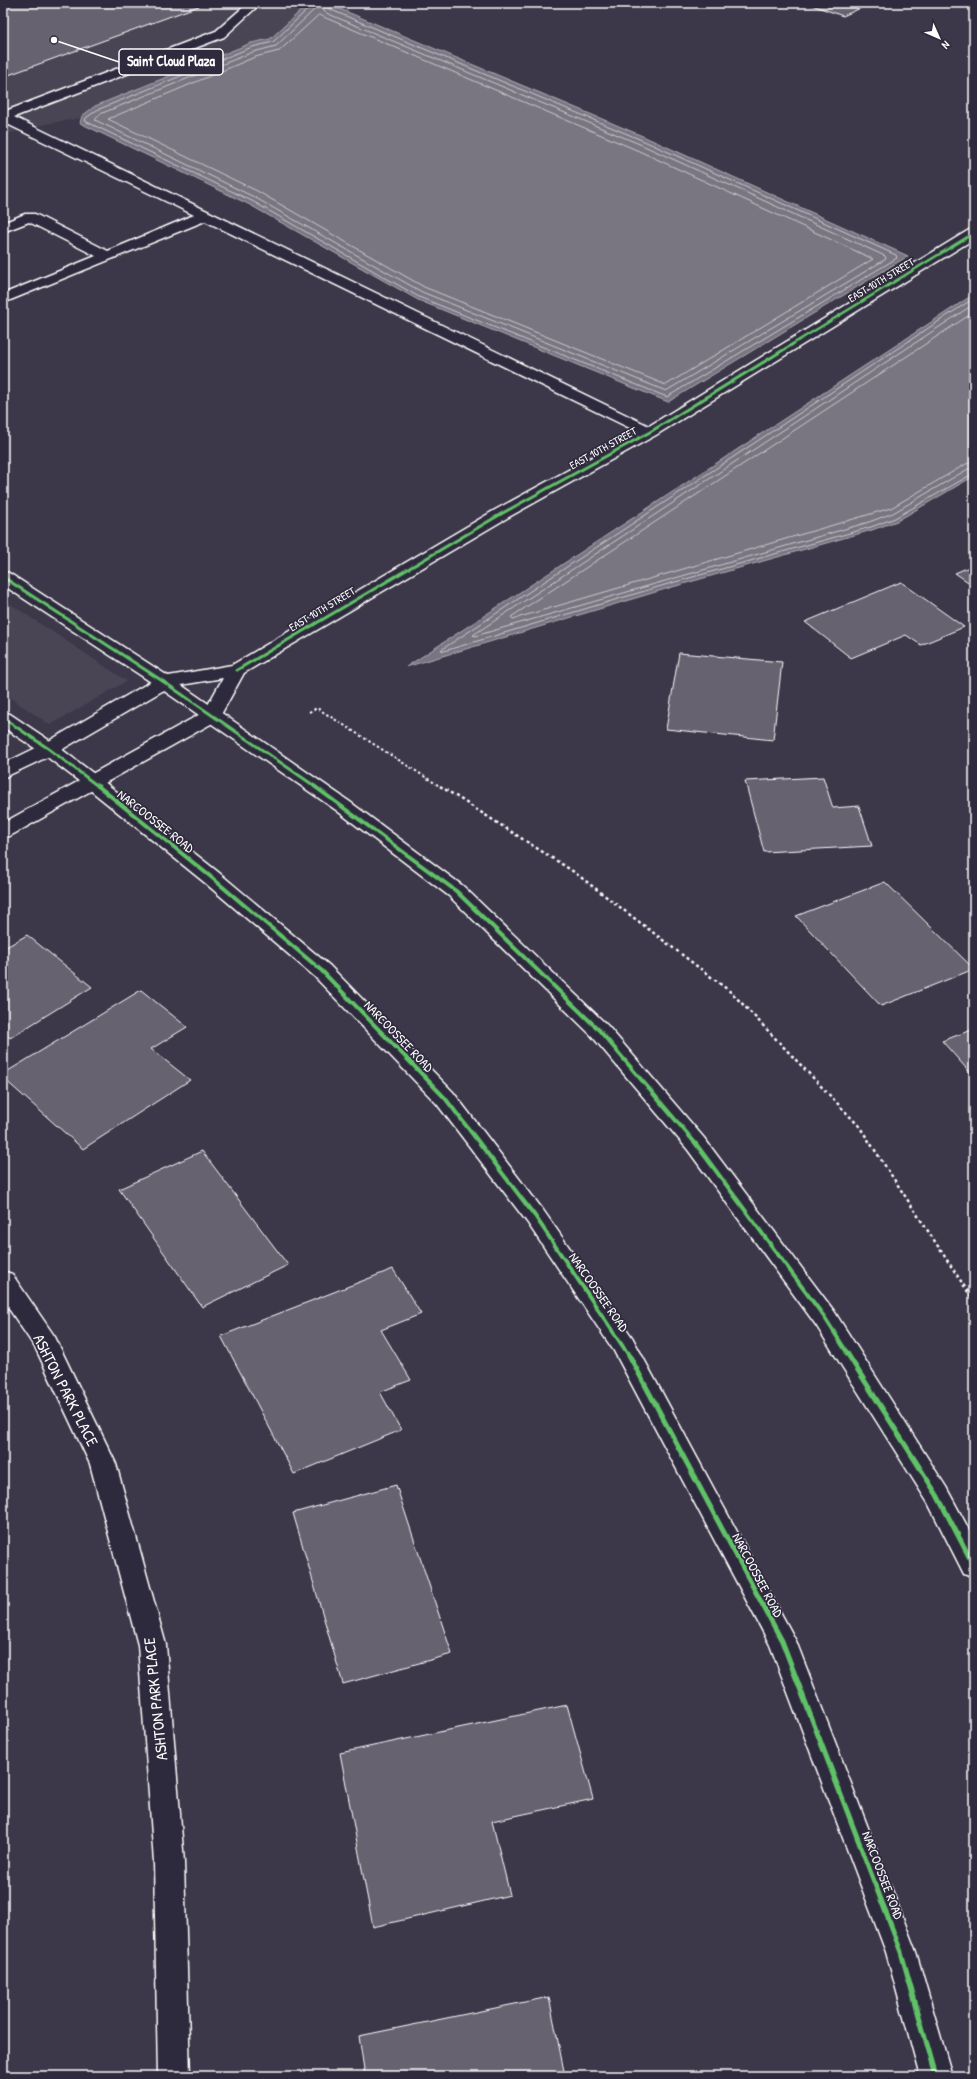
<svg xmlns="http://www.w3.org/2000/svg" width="977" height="2079" font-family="'Patrick Hand',sans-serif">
  <rect width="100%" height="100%" fill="#3c3749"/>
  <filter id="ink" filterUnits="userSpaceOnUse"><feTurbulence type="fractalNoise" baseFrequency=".025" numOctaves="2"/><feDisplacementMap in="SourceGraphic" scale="8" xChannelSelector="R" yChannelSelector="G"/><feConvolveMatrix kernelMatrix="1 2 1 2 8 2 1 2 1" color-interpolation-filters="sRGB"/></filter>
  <g filter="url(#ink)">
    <g fill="#494455">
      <polygon points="3,3 309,3 270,39 251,43 82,116 81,118 46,124 3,135"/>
      <polygon points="3,599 127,681 50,725 3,693"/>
    </g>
    <g fill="#797682" stroke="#afadb4">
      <polygon points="309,3 326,3 645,137 908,256 668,402 418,300 250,205 80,123 82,116 95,106 251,43 270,39"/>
      <polygon points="974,294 974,476 897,521 872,530 669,588 406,667"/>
    </g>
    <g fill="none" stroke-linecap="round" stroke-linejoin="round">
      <g stroke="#c9c8cd" stroke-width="1">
        <polyline points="311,3 309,8 273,42 252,47 97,110 86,118 85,121 252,201 419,297 667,397 897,258 896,255 644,141 329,9 326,3"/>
        <polyline points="316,3 314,10 276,46 253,52 100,114 95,120 254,197 422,292 666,391 886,259 885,256 642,145 326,13 322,9 321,3"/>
        <polygon points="319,15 639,151 873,259 666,385 424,287 257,191 108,119 255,57 279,51"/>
        <polyline points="974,298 441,650 444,651 668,584 871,527 895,518 974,473"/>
        <polyline points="974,304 473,635 475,636 869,522 893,513 968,469 974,468"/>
        <polyline points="974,312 511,617 513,619 891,508 966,464 974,462"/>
      </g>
    </g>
    <g fill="#666270" stroke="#fff">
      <polygon points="3,3 207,3 3,77"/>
      <polygon points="806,3 872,3 843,16"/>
      <polygon points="974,565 974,586 955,573"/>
      <polygon points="901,582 964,627 921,645 906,635 851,658 805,622"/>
      <polygon points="679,653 782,662 773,740 666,729"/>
      <polygon points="823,777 833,808 859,806 872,846 764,852 745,781"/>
      <polygon points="885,882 974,969 881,1006 796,916"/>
      <polygon points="27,935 92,987 10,1038 3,1032 3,949"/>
      <polygon points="141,990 187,1027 151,1049 190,1080 83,1149 3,1078 3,1074"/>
      <polygon points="974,1029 974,1077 942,1041"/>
      <polygon points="202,1151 288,1265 202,1307 119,1189"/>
      <polygon points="393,1269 421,1314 381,1330 411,1380 380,1392 401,1430 294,1474 221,1336"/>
      <polygon points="396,1485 452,1654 343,1684 293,1513"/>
      <polygon points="567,1705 593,1799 492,1821 510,1895 373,1927 340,1753"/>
      <polygon points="549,1997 565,2076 365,2076 359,2036"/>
    </g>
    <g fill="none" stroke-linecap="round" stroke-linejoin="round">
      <g stroke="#fff" stroke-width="3">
        <g id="minor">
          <polygon points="248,3 261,3 224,37 14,117 649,426 969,230 974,229 974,239 656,435 507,518 244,673 218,720 10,836 3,837 3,823 204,712 223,678 169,687 56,753 3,778 3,764 42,745 157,678 232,665 495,510 638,432 205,221 3,303 3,294 96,256 29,222 3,232 3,223 25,214 35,214 108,251 194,215 3,122 3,112 216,31"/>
          <polygon points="3,1271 12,1274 55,1337 116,1464 166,1645 184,1862 190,2076 158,2076 154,1862 138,1645 90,1464 36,1349 3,1300"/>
        </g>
      </g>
      <g stroke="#fff" stroke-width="3">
        <g id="major">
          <polygon points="3,572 9,573 171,678 350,802 463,886 607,1025 704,1138 834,1311 946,1487 974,1539 974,1578 964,1574 928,1503 816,1325 688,1150 591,1035 449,896 336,810 157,686 3,585"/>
          <polygon points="3,712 10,714 56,745 98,777 218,872 330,966 453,1092 543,1210 632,1337 796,1641 916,1952 952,2076 920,2076 886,1952 770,1645 614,1351 527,1222 437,1104 314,976 204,882 84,785 42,753 3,727"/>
        </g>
      </g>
      <polyline stroke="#fff" stroke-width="2" stroke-dasharray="2.5 2.5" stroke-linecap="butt" points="309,712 317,708 441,787"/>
      <polyline stroke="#fff" stroke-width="2.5" stroke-dasharray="3 3" stroke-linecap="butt" points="440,786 574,872 732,993 859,1126 974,1301"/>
      <use href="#minor" fill="#2f2a3d" fill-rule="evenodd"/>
      <use href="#major" fill="#2f2a3d" fill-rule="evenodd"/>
      <g stroke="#2f2a3d" stroke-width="4">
        <polyline id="cycleway-far3" points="791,345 974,233"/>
      </g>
      <g stroke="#2f2a3d" stroke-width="5">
        <g id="cycleway-far2">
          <polyline points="3,577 164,682 316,787"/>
          <polyline points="237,670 501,514 650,432 793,344"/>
          <polyline points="3,718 49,749 99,787"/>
        </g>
      </g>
      <g stroke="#2f2a3d" stroke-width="6">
        <g id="cycleway-far1">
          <polyline points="98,786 211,877 322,971 445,1098 535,1216 628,1354"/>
          <polyline points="314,786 456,891 599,1030 696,1144 825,1318 848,1354"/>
        </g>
      </g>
      <g stroke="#2f2a3d" stroke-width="8">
        <g id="cycleway">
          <polyline points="628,1353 782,1641 901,1952 936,2076"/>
          <polyline points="847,1353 937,1495 974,1566"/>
        </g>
      </g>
      <use href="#cycleway-far3" stroke="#61c268" stroke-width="2.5"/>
      <use href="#cycleway-far2" stroke="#61c268" stroke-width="3"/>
      <use href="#cycleway-far1" stroke="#61c268" stroke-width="4"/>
      <use href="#cycleway" stroke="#61c268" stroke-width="5"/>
    </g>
  </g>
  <g text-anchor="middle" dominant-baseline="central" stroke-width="3.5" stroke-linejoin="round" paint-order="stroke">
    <g font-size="11" fill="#fff" stroke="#2f2a3d">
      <text transform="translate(881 280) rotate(-31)">EAST 10TH STREET</text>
      <text transform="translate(603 448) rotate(-29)">EAST 10TH STREET</text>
      <text transform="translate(322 609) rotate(-31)">EAST 10TH STREET</text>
    </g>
    <g font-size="13" fill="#fff" stroke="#2f2a3d">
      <text transform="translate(156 821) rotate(38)">NARCOOSSEE ROAD</text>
      <text transform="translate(399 1036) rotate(46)">NARCOOSSEE ROAD</text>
      <text transform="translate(599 1292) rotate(55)">NARCOOSSEE ROAD</text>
      <text transform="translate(758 1575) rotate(62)">NARCOOSSEE ROAD</text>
      <text transform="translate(883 1875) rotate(69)">NARCOOSSEE ROAD</text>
    </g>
    <g font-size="16" fill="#fff" stroke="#2f2a3d">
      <text transform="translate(66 1390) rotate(63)">ASHTON PARK PLACE</text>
      <text transform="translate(155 1699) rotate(-96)">ASHTON PARK PLACE</text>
    </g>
  </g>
  <path fill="none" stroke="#fff" stroke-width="1.5" d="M54 40L119 62"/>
  <circle fill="#fff" stroke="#2f2a3d" stroke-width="1.5" cx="54" cy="40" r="4"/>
  <rect fill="#2f2a3d" stroke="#fff" stroke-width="1.5" x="119" y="49" width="104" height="26" rx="4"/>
  <g font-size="14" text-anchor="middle" font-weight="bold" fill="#fff">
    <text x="171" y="66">Saint Cloud Plaza</text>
  </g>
  <rect width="977" height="2079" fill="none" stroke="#2f2a3d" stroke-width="16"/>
  <rect x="8" y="8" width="961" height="2063" fill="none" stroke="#fff" stroke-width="1.5" filter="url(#ink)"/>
  <g transform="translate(939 38) rotate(135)" stroke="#2f2a3d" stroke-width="3" paint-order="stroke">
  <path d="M0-3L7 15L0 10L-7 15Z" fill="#ffffff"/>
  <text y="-6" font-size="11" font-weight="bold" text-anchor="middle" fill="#ffffff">N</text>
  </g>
</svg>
